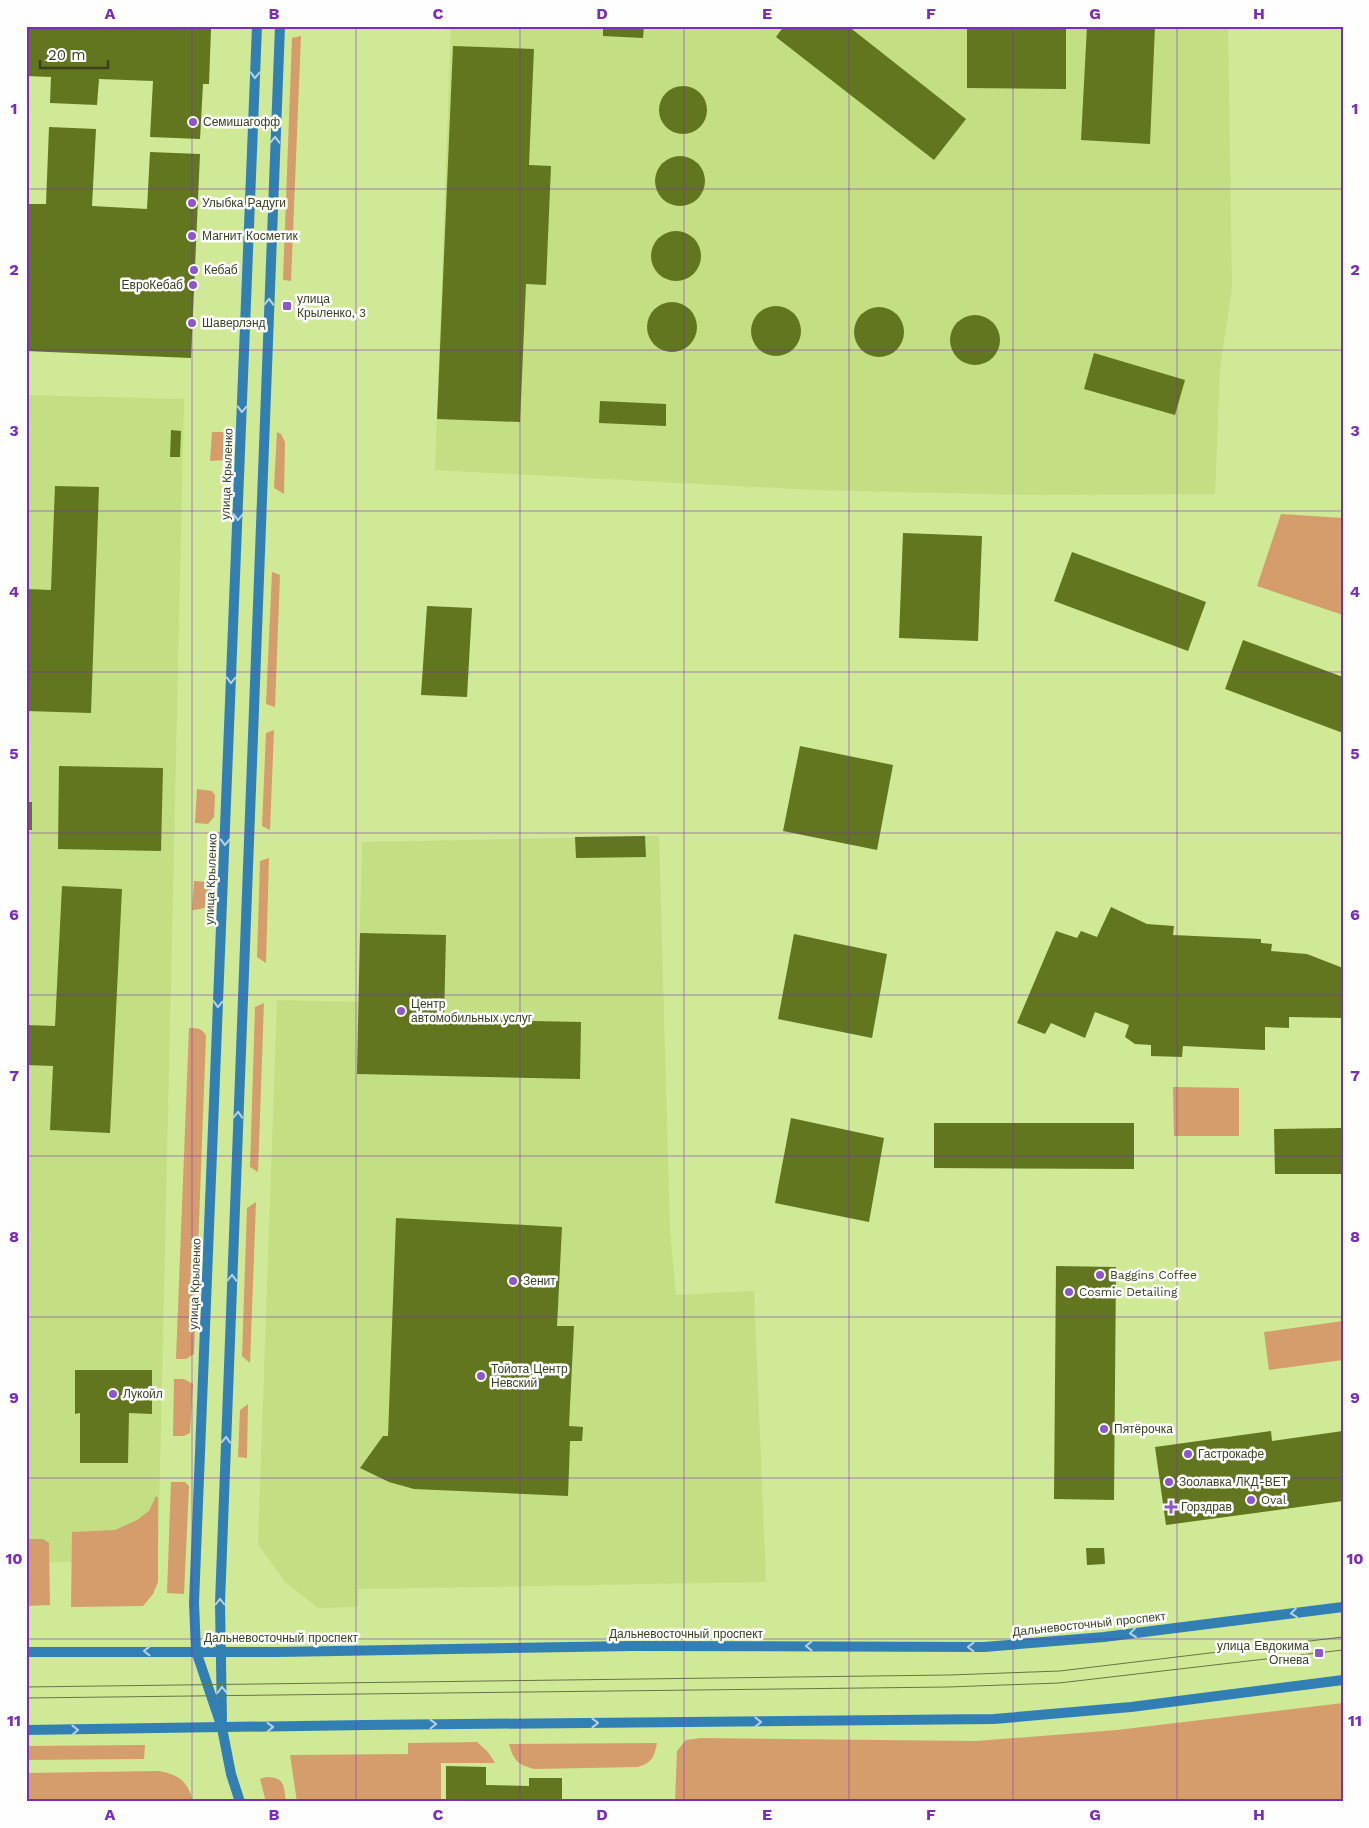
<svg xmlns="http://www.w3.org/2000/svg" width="1369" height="1828" font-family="'Work Sans',sans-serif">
  <rect width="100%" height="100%" fill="#d0e996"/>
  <g fill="#c4de84">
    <polygon points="451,26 1228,26 1232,288 1220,369 1215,494 1026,495 813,490 435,470"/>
    <polygon points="26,395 184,399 158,1560 26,1563"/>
    <polygon points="659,836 670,1231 676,1295 754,1291 766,1582 358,1589 358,1607 318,1608 284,1581 258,1544 277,1000 358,1002 362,842"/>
  </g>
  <g fill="#d59d6b">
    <polygon points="301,36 291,281 283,280 292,38"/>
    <polygon points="212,432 229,432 228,453 225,460 210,461"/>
    <polygon points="277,432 281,434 285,442 284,494 274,488"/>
    <polygon points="1281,514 1343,518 1343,615 1257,586"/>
    <polygon points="272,572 280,575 275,707 266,704"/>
    <polygon points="274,730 270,830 262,826 266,733"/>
    <polygon points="197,789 212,791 215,795 214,817 208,824 195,823"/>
    <polygon points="269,858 266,963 257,957 260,861"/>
    <path d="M 194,881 L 212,882 C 211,900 214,909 192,910 Z"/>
    <polygon points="264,1003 258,1172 250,1167 255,1007"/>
    <path d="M 189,1028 C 198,1028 202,1028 206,1036 L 194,1354 L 186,1359 L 176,1359 Z"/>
    <polygon points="1173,1087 1239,1088 1239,1136 1174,1136"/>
    <polygon points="256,1202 250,1363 242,1356 247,1208"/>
    <polygon points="1343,1321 1343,1360 1269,1370 1264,1332"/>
    <polygon points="174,1379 184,1379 193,1384 190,1433 184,1436 173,1436"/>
    <polygon points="248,1404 247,1458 238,1457 240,1410"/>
    <polygon points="171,1482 185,1482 189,1486 184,1594 167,1593"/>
    <polygon points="156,1496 158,1498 158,1582 153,1594 143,1606 71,1607 72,1532 115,1530 137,1520 149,1511"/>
    <polygon points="26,1539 43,1539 49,1543 50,1605 26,1606"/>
    <polygon points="1343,1703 1343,1802 675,1802 677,1751 686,1740 701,1738 976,1741 1117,1730"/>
    <polygon points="477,1742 488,1752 495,1763 441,1763 441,1802 297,1802 290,1755 408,1754 408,1743"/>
    <path d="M 657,1743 C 654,1758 652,1762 638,1767 L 534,1769 C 517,1764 514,1761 509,1744 Z"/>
    <polygon points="145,1745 144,1759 26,1760 26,1746"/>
    <path d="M 159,1771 C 179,1775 188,1781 193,1802 L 26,1802 L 26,1773 Z"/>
    <path d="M 266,1777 C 285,1777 284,1786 286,1802 L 266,1802 L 260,1779 Z"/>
  </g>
  <g fill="#61761e">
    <polygon points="26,26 205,26 205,29 211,29 209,84 203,84 200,139 150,137 153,81 99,79 97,105 50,103 51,77 26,76"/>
    <polygon points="603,26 644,26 643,38 603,36"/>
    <polygon points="784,26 848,26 966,119 934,160 776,37"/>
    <polygon points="967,26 1066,26 1066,89 967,88"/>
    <polygon points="1087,26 1155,26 1150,144 1081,140"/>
    <polygon points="453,46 534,49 529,165 551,166 546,285 526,284 520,422 437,419"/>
    <circle cx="683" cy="110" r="24"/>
    <polygon points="49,127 96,129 92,206 147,209 150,152 200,154 191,358 26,351 26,204 46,204"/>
    <circle cx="680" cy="181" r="25"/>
    <circle cx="676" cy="256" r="25"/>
    <circle cx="672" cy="327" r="25"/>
    <circle cx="776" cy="331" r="25"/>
    <circle cx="879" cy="332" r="25"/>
    <circle cx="975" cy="340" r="25"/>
    <polygon points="1094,353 1185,380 1175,415 1084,389"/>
    <polygon points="600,401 666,404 666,426 599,423"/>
    <polygon points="171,430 181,431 180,457 170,457"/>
    <polygon points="55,486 99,487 91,713 26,711 26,589 51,590"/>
    <polygon points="903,533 982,536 978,641 899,638"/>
    <polygon points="1072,552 1206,602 1188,651 1054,601"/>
    <polygon points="427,606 472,608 467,697 421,695"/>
    <polygon points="1243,640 1343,677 1343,733 1225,689"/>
    <polygon points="800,746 893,765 877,850 783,831"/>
    <polygon points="59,766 163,768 161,851 58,849"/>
    <rect x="26" y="802" width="6" height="28"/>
    <polygon points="645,836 646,857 576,858 575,837"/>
    <polygon points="62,886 122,889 110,1133 50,1130 53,1066 26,1065 26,1025 55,1026"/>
    <polygon points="1111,907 1147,924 1174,926 1173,935 1261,939 1261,943 1272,944 1271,951 1307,954 1343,968 1343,1018 1289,1017 1289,1028 1265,1027 1265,1050 1183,1046 1182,1057 1151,1056 1151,1045 1135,1044 1125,1037 1129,1025 1095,1012 1085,1038 1051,1023 1045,1034 1017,1023 1056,931 1077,938 1081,931 1097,937"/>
    <polygon points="360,933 446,935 444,1019 581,1022 580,1079 357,1074"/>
    <polygon points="794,934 887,954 872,1038 778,1019"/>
    <polygon points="791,1118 884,1138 869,1222 775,1203"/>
    <polygon points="934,1123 1134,1123 1134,1169 934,1168"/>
    <polygon points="1343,1128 1343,1174 1275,1174 1274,1129"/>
    <polygon points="396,1218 562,1227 557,1326 574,1326 569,1426 583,1427 582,1441 570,1441 568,1496 414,1489 389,1482 360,1468 383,1436 388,1436"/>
    <polygon points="1056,1266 1116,1267 1114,1500 1054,1499"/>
    <polygon points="75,1370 152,1370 152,1414 129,1413 128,1463 80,1463 80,1413 75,1414"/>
    <polygon points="1271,1431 1272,1441 1343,1431 1343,1501 1166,1525 1155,1447"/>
    <polygon points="1086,1548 1104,1548 1105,1564 1087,1565"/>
    <polygon points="446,1766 486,1767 486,1785 529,1786 529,1778 562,1778 562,1802 446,1802"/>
  </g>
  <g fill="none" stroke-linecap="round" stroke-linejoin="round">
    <g stroke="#327fb4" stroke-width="10">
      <polyline points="26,1652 278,1652 633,1646 984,1647 1104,1637 1343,1607"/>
      <polyline points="222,1720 220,1603 280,26"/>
      <polyline points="26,1730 366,1725 994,1719 1131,1707 1343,1680"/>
      <polyline points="240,1802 231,1774 222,1728 196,1651 194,1603 257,26"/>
    </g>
    <g stroke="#677544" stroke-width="1">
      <polyline points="26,1687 949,1675 1060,1671 1343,1637"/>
      <polyline points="26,1698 948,1687 1059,1683 1343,1650"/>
    </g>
  </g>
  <defs><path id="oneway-chevron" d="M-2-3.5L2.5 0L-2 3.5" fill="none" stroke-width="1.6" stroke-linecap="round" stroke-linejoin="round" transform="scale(1.25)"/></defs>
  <g stroke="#b7d2e4">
    <use href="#oneway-chevron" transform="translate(255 75) rotate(92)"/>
    <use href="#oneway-chevron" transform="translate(275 140) rotate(-88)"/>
    <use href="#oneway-chevron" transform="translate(269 302) rotate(-88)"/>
    <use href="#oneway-chevron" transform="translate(242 409) rotate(92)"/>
    <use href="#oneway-chevron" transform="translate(238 517) rotate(92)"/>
    <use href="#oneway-chevron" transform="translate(231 680) rotate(92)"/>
    <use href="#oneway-chevron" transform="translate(225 842) rotate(92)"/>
    <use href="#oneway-chevron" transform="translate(218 1004) rotate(92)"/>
    <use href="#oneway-chevron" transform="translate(238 1115) rotate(-88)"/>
    <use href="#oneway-chevron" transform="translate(232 1278) rotate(-88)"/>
    <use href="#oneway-chevron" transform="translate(226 1440) rotate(-87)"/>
    <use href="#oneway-chevron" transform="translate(220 1602) rotate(-90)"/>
    <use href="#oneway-chevron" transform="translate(1294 1613) rotate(173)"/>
    <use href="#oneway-chevron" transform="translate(1133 1633) rotate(173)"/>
    <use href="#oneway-chevron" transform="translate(809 1646) rotate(-180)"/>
    <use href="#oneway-chevron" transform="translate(971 1647) rotate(-180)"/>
    <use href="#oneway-chevron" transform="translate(147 1651) rotate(180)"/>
    <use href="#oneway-chevron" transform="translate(222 1690) rotate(-91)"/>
    <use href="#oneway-chevron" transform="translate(758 1722) rotate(-1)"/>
    <use href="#oneway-chevron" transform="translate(595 1723)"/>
    <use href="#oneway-chevron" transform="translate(433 1724) rotate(-1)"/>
    <use href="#oneway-chevron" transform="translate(270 1727) rotate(-2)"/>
    <use href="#oneway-chevron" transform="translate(75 1730) rotate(-1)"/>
  </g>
  <path fill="none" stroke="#7b2cbf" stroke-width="1" stroke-opacity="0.55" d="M 192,26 L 192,1802M 356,26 L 356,1802M 520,26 L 520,1802M 684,26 L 684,1802M 849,26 L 849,1802M 1013,26 L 1013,1802M 1177,26 L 1177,1802M 26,189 L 1343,189M 26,350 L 1343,350M 26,511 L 1343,511M 26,672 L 1343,672M 26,833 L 1343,833M 26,995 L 1343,995M 26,1156 L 1343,1156M 26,1317 L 1343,1317M 26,1478 L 1343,1478M 26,1639 L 1343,1639"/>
  <g fill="#8e56ce" stroke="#fefefe" stroke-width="2">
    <circle cx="193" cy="122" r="5"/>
    <circle cx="192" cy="203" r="5"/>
    <circle cx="192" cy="236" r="5"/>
    <circle cx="194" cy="270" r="5"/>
    <circle cx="193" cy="285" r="5"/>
    <rect x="282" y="301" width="10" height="10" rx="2.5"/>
    <circle cx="192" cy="323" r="5"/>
    <circle cx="401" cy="1011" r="5"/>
    <circle cx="1100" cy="1275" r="5"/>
    <circle cx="513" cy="1281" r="5"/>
    <circle cx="1069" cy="1292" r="5"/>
    <circle cx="481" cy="1376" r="5"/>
    <circle cx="113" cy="1394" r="5"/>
    <circle cx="1104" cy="1429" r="5"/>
    <circle cx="1188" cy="1454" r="5"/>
    <circle cx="1169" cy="1482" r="5"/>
    <circle cx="1251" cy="1500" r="5"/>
    <path d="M1168.5 1499.5h5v5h5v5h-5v5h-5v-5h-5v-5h5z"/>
    <rect x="1314" y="1648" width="10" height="10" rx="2.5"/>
  </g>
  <g text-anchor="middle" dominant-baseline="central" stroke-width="5" stroke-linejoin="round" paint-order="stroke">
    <g font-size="12" fill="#384220" stroke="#fefefe" text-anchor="start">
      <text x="203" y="122">Семишагофф</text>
      <text x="202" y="203">Улыбка Радуги</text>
      <text x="202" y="236">Магнит Косметик</text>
      <text x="204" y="270">Кебаб</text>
      <text x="183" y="285" text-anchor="end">ЕвроКебаб</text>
      <text x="297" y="299">улица<tspan x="297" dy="14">Крыленко, 3</tspan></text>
      <text x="202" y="323">Шаверлэнд</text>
      <text x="411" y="1004">Центр<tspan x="411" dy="14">автомобильных услуг</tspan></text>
      <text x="1110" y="1275">Baggins Coffee</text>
      <text x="523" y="1281">Зенит</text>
      <text x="1079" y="1292">Cosmic Detailing</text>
      <text x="491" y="1369">Тойота Центр<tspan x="491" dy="14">Невский</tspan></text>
      <text x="123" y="1394">Лукойл</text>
      <text x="1114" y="1429">Пятёрочка</text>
      <text x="1198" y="1454">Гастрокафе</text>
      <text x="1179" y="1482">Зоолавка ЛКД-ВЕТ</text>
      <text x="1261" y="1500">Oval</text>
      <text x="1181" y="1507">Горздрав</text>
      <text x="1309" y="1646" text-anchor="end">улица Евдокима<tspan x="1309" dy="14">Огнева</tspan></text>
    </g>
    <g font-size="12" fill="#384220" stroke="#fefefe">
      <text transform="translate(227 474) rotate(-88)">улица Крыленко</text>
      <text transform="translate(211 879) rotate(-88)">улица Крыленко</text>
      <text transform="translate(195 1284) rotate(-88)">улица Крыленко</text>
      <text transform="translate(1089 1624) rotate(-6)">Дальневосточный проспект</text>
      <text x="686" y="1634">Дальневосточный проспект</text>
      <text x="281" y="1638">Дальневосточный проспект</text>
    </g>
  </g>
  <rect width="1369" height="1828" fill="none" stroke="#fefefe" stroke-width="55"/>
  <path d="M40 60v8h68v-8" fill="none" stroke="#384220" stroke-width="2.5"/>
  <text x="48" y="60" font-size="15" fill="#384220" stroke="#fefefe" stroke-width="4" paint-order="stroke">20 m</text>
  <rect x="28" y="28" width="1314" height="1772" fill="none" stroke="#7b2cbf" stroke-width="2"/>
  <g font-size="16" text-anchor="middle" font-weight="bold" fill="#7b2cbf">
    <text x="110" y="19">A</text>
    <text x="274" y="19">B</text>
    <text x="438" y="19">C</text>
    <text x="602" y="19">D</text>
    <text x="767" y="19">E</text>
    <text x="931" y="19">F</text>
    <text x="1095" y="19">G</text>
    <text x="1259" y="19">H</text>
    <text x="14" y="114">1</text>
    <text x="1355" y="114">1</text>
    <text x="14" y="275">2</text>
    <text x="1355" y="275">2</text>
    <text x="14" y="436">3</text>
    <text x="1355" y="436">3</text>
    <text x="14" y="597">4</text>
    <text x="1355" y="597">4</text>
    <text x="14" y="759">5</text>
    <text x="1355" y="759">5</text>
    <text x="14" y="920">6</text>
    <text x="1355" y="920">6</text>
    <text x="14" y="1081">7</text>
    <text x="1355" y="1081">7</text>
    <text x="14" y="1242">8</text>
    <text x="1355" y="1242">8</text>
    <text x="14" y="1403">9</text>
    <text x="1355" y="1403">9</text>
    <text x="14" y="1564">10</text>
    <text x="1355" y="1564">10</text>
    <text x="14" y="1726">11</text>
    <text x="1355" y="1726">11</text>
    <text x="110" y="1820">A</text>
    <text x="274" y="1820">B</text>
    <text x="438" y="1820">C</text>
    <text x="602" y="1820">D</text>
    <text x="767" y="1820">E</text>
    <text x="931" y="1820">F</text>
    <text x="1095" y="1820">G</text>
    <text x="1259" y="1820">H</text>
  </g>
</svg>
